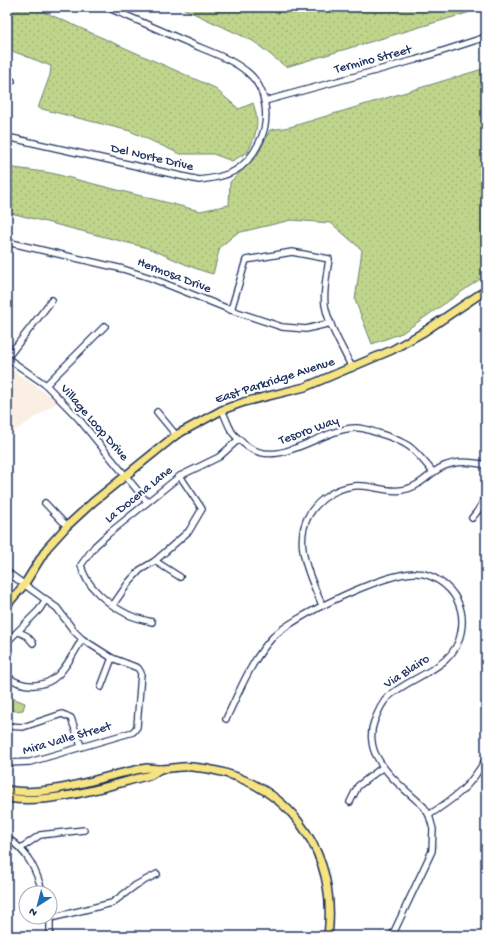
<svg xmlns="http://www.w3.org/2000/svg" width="493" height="943" font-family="'Gochi Hand',sans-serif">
  <defs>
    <pattern id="grass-dots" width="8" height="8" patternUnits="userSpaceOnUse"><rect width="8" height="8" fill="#bfd58b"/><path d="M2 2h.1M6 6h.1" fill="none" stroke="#a4b77a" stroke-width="1.8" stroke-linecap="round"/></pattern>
    <pattern id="park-tufts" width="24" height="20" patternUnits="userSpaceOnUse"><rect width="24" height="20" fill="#bfd58b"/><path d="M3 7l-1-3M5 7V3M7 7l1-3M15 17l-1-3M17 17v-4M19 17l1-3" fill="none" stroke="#a4b77a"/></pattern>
  </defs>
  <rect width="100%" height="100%" fill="#fff"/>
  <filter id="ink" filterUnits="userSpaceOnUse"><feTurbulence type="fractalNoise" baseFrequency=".025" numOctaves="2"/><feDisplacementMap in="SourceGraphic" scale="8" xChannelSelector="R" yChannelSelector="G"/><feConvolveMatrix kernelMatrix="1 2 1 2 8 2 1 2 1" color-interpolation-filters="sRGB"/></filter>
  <g filter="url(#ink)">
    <polygon fill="#faefe2" points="7,366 58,402 7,436"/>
    <g fill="url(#grass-dots)" stroke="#6d8274">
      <path d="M 7,7 L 33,7 L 213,87 L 239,109 L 253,103 C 260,124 257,132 248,152 L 232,161 L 213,154 L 180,154 L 130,131 L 38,108 L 50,75 L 51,66 L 7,49 Z"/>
      <polygon points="180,7 478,7 467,13 286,67 253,41"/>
      <path d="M 486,68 L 486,275 L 402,333 L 372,344 L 355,300 L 362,250 L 331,223 L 291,220 L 237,233 L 220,247 L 213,274 C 189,268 168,255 144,247 L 7,212 L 7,167 L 51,173 L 200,211 L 229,205 L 230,182 L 257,156 L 270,130 L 290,127 Z"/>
    </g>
    <polygon fill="url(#park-tufts)" stroke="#6d8274" points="7,696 25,703 23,710 15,711 7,709"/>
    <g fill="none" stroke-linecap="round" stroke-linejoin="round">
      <g stroke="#1b2f5e" stroke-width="8">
        <g id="minor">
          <polyline points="7,82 12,81"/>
          <polyline points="265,101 415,60 486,37"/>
          <path d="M 7,137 L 199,180 C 228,177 245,171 259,143 C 271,120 267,87 246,71 C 231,59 211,52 194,45 C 165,32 136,20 107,7"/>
          <polyline points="7,242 123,269 151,278 231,310 282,327 306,329 331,323"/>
          <path d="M 231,310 L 246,260 L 292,252 L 329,259 C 327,274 323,290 325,305 C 329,327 343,348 352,368"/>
          <polyline points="7,358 46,385 78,418 147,502"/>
          <polyline points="7,358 52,300"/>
          <polyline points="46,385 105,326"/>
          <path d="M 222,410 C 225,416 227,423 231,430 C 233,435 239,439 243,443 C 277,473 317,430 354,428 C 362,427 371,431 378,433 C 410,443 412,447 433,472"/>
          <polyline points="157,412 176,435"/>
          <polyline points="45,503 67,526"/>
          <path d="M 472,518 C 479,510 484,503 486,492"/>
          <polyline points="155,561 180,577"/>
          <polyline points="7,572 57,608 74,631 82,639 112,658 138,668 141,673 137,727 133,732 30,762 7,763"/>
          <polyline points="113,605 129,582 140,570 155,561 189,531 202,509 180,476"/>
          <path d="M 322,605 C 307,570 286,529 323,499 C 332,492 342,487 354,486 C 370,484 386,493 402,490 C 416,488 423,480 434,472 C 450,460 467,461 486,465"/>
          <path d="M 152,622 C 144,620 135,618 127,614 C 109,605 85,586 81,565 L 95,546 L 108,534 L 180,476 L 219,457 L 239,439"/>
          <polyline points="19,632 27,636 33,643"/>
          <polyline points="7,642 39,610 46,599"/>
          <path d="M 7,676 C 21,688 44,689 58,675 C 68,665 75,651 82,639"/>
          <polyline points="101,687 112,658"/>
          <path d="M 226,719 C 239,692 251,661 272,638 C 291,617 388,571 416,573 C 432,573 450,586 457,600 C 462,610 463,622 461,632 C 455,670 410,675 387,698 C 381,704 377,714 374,722 C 370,732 371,747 377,757 C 387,776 408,792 424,807 L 429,815 L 433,829 L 432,851 L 392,936"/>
          <polyline points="7,726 23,727 62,714 71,718 81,746"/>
          <polyline points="350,802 358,786 383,767"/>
          <path d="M 429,815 C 456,797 469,788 486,759"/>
          <path d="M 7,838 C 28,851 36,870 43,893"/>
          <polyline points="21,848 40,835 84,830"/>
          <polyline points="51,918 112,903 136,885 157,874"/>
          <polyline points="50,936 50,917"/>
        </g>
      </g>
      <g stroke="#1b2f5e" stroke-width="10">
        <g id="major">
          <polyline points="7,605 24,585 47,548 67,526 93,502 176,435 222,410 244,402 305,387 392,350 422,333 486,290"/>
          <path d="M 7,790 C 55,798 100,775 147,768 C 151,768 155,769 159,769 C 170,769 181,766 192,767 C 233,770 274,789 299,822 C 325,856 333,894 328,936"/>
          <path d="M 7,798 C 53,805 106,786 151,775 L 160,769"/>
        </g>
      </g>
      <use href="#minor" stroke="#fff" stroke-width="5.5"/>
      <use href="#major" stroke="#f6e381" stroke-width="7"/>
    </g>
  </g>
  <g text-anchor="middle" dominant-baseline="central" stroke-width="4" stroke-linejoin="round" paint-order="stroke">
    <g font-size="13" fill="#1b2f5e" stroke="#fff">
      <text transform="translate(373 60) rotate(-15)">Termino Street</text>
      <text transform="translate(152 158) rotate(13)">Del Norte Drive</text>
      <text transform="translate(174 276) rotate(21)">Hermosa Drive</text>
      <text transform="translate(275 381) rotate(-18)">East Parkridge Avenue</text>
      <text transform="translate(94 423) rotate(49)">Village Loop Drive</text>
      <text transform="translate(309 431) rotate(-20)">Tesoro Way</text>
      <text transform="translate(139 495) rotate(-39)">La Docena Lane</text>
      <text transform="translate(407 672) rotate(-33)">Via Blairo</text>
      <text transform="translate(67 739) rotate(-16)">Mira Valle Street</text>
    </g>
  </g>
  <rect width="493" height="943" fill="none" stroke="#fff" stroke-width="24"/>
  <rect x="12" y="12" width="469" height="919" fill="none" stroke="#1b2f5e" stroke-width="1.5" filter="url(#ink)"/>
  <g transform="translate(38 905) rotate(216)"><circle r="19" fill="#ffffff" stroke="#a4acbf"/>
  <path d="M0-3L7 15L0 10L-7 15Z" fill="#1f6fb2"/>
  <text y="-6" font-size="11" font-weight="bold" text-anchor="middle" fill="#1b2f5e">N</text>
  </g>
</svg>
